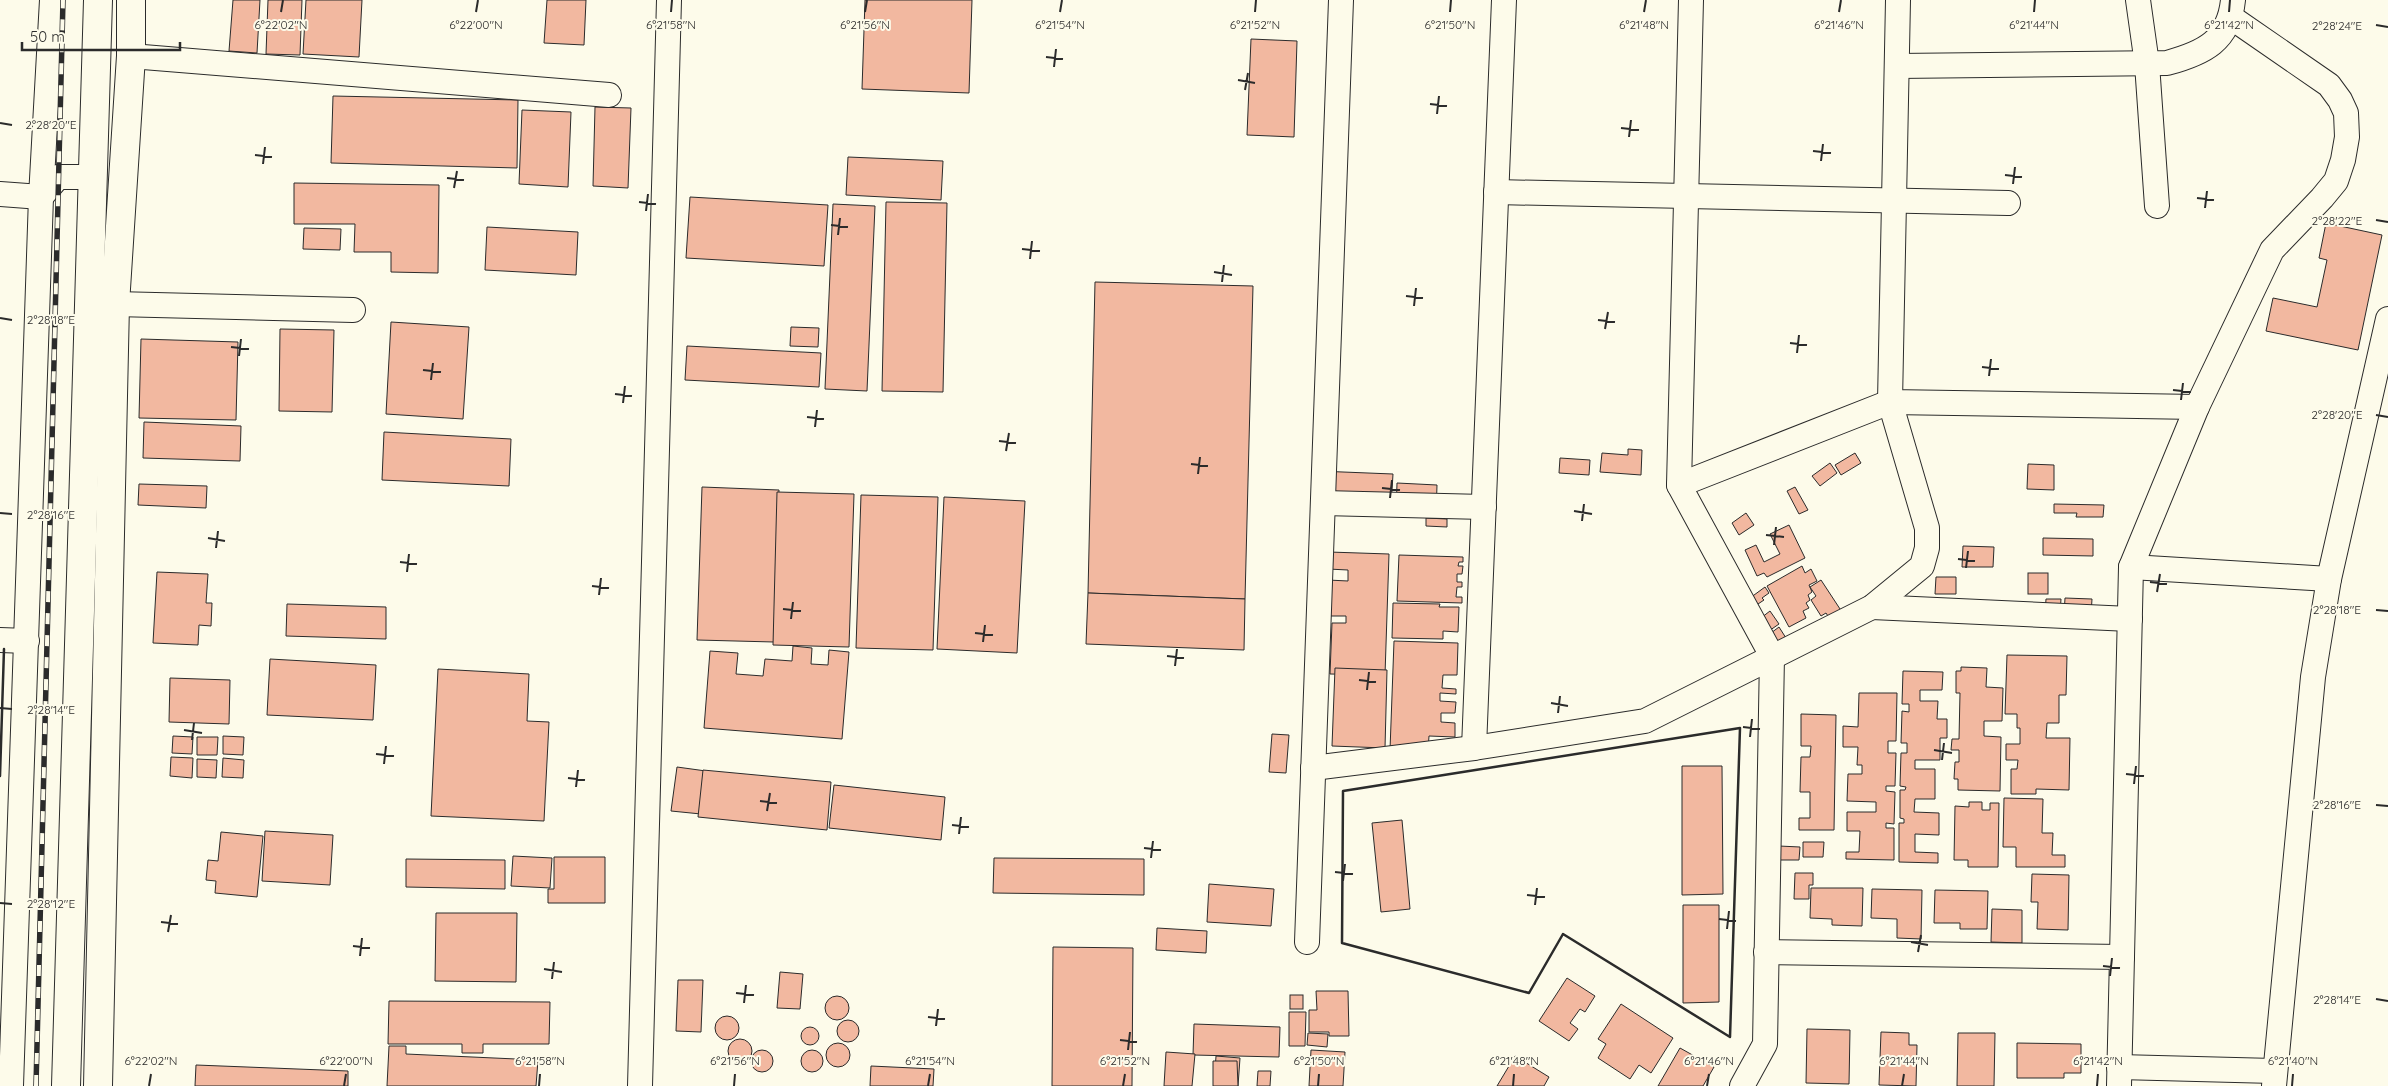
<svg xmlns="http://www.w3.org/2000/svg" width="2388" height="1086" font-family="Quicksand,sans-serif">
  <rect width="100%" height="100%" fill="#fdfbea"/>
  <g fill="#f2b8a0" stroke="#2b2b2b">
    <polygon points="233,0 260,0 257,53 229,51"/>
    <polygon points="268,0 302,0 300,55 266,54"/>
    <polygon points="306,0 362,0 359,57 303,54"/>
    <polygon points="547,0 586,0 584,45 544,43"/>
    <polygon points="865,0 972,0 969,93 862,89"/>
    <polygon points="1251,39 1297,41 1294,137 1247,135"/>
    <polygon points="333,96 518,100 517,168 331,163"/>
    <polygon points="595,107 631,108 628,188 593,186"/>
    <polygon points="522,110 571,112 568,187 519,184"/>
    <polygon points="848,157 943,161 941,200 846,195"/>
    <polygon points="294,183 439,185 438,273 391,272 391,252 354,252 355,224 294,224"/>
    <polygon points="690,197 828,205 824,266 686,258"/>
    <polygon points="886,202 947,203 943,392 882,391"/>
    <polygon points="833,204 875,206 867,391 825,389"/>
    <polygon points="2326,223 2382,235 2358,350 2266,331 2273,298 2317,307 2327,260 2319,258"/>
    <polygon points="487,227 578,232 576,275 485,270"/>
    <polygon points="304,228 341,229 340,250 303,249"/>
    <polygon points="1095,282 1253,286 1245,599 1088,593"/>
    <polygon points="391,322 469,327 463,419 386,414"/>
    <polygon points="791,327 819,328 818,347 790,346"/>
    <polygon points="280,329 334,330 332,412 279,411"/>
    <polygon points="141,339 238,342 236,420 139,418"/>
    <polygon points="687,346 821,353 819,387 685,380"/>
    <polygon points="144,422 241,426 240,461 143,458"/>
    <polygon points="384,432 511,439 509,486 382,480"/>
    <polygon points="1628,449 1642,450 1641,475 1600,472 1602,453 1628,455"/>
    <polygon points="1855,453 1861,463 1841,475 1835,465"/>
    <polygon points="1560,458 1590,460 1589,475 1559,473"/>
    <polygon points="1830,463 1837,473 1820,486 1812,476"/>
    <polygon points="2028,464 2054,465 2054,490 2027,489"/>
    <polygon points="1318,471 1393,474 1391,506 1317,504"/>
    <polygon points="1397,483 1437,485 1436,516 1396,514"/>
    <polygon points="139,484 207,486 206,508 138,505"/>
    <polygon points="702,487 779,490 774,642 697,640"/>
    <polygon points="1795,487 1808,510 1799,514 1787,491"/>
    <polygon points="777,492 854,494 849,647 773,645"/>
    <polygon points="861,495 938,497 933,650 856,648"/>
    <polygon points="944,497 1025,501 1017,653 937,649"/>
    <polygon points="2054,504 2104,505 2103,517 2076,517 2077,513 2054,513"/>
    <polygon points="1746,513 1754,525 1739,535 1732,523"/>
    <polygon points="1426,518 1447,519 1447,527 1426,526"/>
    <polygon points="1789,525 1805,558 1767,577 1764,573 1757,576 1745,550 1756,545 1764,562 1780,554 1770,534"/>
    <polygon points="2043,538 2093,539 2093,556 2043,555"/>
    <polygon points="1963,546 1994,547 1993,567 1962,567"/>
    <polygon points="1329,552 1389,554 1385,675 1330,674 1332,623 1346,623 1346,616 1327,616 1328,580 1348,581 1348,570 1328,569"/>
    <polygon points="1399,555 1463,557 1463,562 1459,562 1458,566 1463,566 1462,574 1457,574 1457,582 1462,582 1462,587 1457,587 1456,597 1462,597 1462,603 1397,601"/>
    <polygon points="1802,566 1805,573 1811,569 1817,581 1809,585 1812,592 1808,595 1810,600 1806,603 1809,608 1803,611 1806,618 1789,627 1767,586"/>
    <polygon points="157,572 208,574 206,603 212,603 211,626 199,625 198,645 153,643"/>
    <rect x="2028" y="573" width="20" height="21"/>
    <polygon points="1936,577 1956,577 1956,594 1935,594"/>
    <polygon points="1821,580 1842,612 1830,619 1826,613 1821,616 1811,600 1816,596 1810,587"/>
    <polygon points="1765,587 1769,593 1762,598 1764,600 1755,606 1750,598"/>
    <polygon points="1088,593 1245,599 1244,650 1086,644"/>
    <polygon points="2065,598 2092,599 2091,615 2064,615"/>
    <polygon points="2046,599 2061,599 2060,614 2045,614"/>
    <polygon points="1393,603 1440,604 1439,607 1459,607 1458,632 1443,631 1443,639 1392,638"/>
    <polygon points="287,604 386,607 386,639 286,636"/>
    <polygon points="1770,611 1779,624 1766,633 1757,621"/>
    <polygon points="1779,627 1793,649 1784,655 1771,633"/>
    <polygon points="1394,641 1458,643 1457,675 1443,675 1442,688 1456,689 1456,694 1440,693 1440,701 1456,702 1455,713 1441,713 1441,722 1455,723 1455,737 1429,736 1428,751 1390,750"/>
    <polygon points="793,646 812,648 811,664 828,665 829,650 849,652 842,739 704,728 710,651 738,653 736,674 763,676 765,659 792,661"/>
    <polygon points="2007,655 2067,656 2066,695 2059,695 2059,723 2047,723 2046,738 2070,738 2069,790 2036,789 2036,794 2011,794 2011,769 2017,769 2018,760 2006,760 2006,744 2020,744 2020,728 2017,728 2017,714 2005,714"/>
    <polygon points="270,659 376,665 373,720 267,715"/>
    <polygon points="1961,667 1987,668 1986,687 2003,688 2002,721 1984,721 1984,736 2001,737 2000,791 1958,790 1958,779 1954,779 1955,762 1959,762 1959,750 1951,750 1952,739 1959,739 1960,693 1956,693 1956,671 1961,671"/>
    <polygon points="1335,668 1387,670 1385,748 1332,746"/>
    <polygon points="438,669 529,674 527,721 549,722 544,821 431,816"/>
    <polygon points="1903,671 1943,672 1942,690 1920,690 1920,701 1938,701 1937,719 1947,719 1947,738 1940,738 1940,760 1915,760 1915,769 1935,769 1935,799 1915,799 1914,812 1939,813 1939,835 1915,834 1915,852 1938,853 1938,863 1899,862 1899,823 1904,823 1904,819 1900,818 1900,790 1905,790 1906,787 1900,786 1901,753 1907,753 1907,743 1901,743 1902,711 1909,712 1909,704 1902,704"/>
    <polygon points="170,678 230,680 229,724 169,722"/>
    <polygon points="1859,693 1897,693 1896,741 1888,741 1888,753 1896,753 1895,786 1886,786 1886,791 1895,792 1894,824 1886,823 1886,828 1894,828 1894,860 1846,859 1846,852 1859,852 1860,831 1847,831 1847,812 1876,812 1876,802 1847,801 1848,774 1862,774 1862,765 1857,765 1858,747 1843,747 1843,726 1858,727"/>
    <polygon points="1801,714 1836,715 1834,830 1799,830 1799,818 1810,818 1810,792 1800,792 1801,757 1810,757 1811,746 1801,746"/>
    <polygon points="1272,734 1289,735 1286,773 1269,772"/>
    <polygon points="173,736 193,737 192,754 172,753"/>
    <polygon points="223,736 244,737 243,755 223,754"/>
    <polygon points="197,737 218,737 217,755 197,755"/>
    <polygon points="171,757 193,758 192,778 170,776"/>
    <polygon points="223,758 244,760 243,778 222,777"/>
    <polygon points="197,759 217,760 216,778 197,777"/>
    <polygon points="1682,766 1722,766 1723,894 1682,895"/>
    <polygon points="677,767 706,771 701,814 671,811"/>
    <polygon points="703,770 831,782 827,830 698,817"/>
    <polygon points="834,785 945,797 941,840 829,828"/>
    <polygon points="2004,798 2043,799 2042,833 2053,833 2052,855 2065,855 2065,867 2016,867 2016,847 2003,847"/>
    <polygon points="1969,802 1982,802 1982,810 1990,810 1990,803 1999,803 1998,867 1968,867 1968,860 1954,860 1955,806 1969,807"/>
    <polygon points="1402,820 1410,909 1381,912 1372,823"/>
    <polygon points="265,831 333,835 330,885 262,881"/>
    <polygon points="221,832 263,836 257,897 215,893 216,881 206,880 208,860 218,861"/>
    <polygon points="1803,842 1824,842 1823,857 1803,857"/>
    <polygon points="1779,846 1800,847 1799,860 1778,860"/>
    <polygon points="513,856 552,858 550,888 511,886"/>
    <polygon points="554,857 605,857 605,903 548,903 548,889 554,889"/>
    <polygon points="994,858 1144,859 1144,895 993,893"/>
    <polygon points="406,859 505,860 505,889 406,887"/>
    <polygon points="1795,873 1813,873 1813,885 1809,885 1809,899 1794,899"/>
    <polygon points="2032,874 2069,875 2068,930 2037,929 2038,902 2031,902"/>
    <polygon points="1209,884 1274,889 1271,926 1207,922"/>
    <polygon points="1811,888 1863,888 1862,926 1832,925 1832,919 1810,918"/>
    <polygon points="1872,889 1922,890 1921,939 1897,938 1897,919 1871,918"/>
    <polygon points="1935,890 1988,891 1987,929 1960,929 1960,923 1934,923"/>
    <polygon points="1683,905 1719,905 1719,1002 1683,1003"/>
    <polygon points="1992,909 2022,910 2022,943 1991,942"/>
    <polygon points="436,913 517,913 516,982 435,981"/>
    <polygon points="1157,928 1207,931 1206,953 1156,950"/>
    <polygon points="1053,947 1133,948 1132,1086 1052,1086"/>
    <polygon points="780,972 803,974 800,1009 777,1008"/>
    <polygon points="1567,978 1595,996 1585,1012 1580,1009 1570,1023 1578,1029 1569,1041 1539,1021"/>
    <polygon points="678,980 703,980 701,1032 676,1031"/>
    <polygon points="1316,991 1348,991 1349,1036 1329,1036 1329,1032 1309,1032 1309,1010 1317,1010"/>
    <rect x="1290" y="995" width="13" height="14"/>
    <circle cx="837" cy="1008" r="12"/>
    <polygon points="389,1001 550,1002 549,1044 483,1044 483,1053 462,1053 462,1044 388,1044"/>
    <polygon points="1621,1004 1673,1038 1651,1073 1639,1065 1630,1079 1598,1058 1606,1044 1598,1039"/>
    <polygon points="1289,1012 1306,1012 1305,1046 1289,1046"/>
    <circle cx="727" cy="1028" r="12"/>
    <circle cx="848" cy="1031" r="11"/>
    <polygon points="1194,1024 1280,1027 1279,1057 1193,1055"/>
    <circle cx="810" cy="1036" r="9"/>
    <polygon points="1807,1029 1850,1030 1849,1084 1806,1083"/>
    <polygon points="1881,1032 1909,1033 1909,1045 1917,1045 1916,1086 1879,1085"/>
    <polygon points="1308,1033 1328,1034 1327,1047 1307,1045"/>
    <polygon points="1958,1033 1995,1033 1994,1086 1957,1086"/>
    <circle cx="740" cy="1051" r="12"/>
    <circle cx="838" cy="1055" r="12"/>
    <polygon points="2017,1043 2081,1044 2081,1073 2064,1073 2064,1078 2017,1078"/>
    <polygon points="389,1046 406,1046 406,1054 538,1060 536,1086 387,1086"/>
    <polygon points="1680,1048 1714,1067 1703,1086 1658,1086"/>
    <circle cx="762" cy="1061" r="11"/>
    <circle cx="812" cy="1061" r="11"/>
    <polygon points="1311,1050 1345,1052 1343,1086 1309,1086"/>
    <polygon points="1166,1052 1195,1054 1192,1086 1164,1086"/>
    <polygon points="1216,1056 1240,1058 1238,1086 1214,1086"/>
    <polygon points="1515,1056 1549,1077 1544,1086 1497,1086"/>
    <polygon points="1213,1061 1237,1061 1238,1086 1213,1086"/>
    <polygon points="196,1065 348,1071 348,1086 195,1086"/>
    <polygon points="871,1066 934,1069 933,1086 870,1086"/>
    <polygon points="1258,1071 1271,1071 1270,1086 1257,1086"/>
  </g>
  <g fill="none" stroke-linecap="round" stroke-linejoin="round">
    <g stroke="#2b2b2b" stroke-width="26">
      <g id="minor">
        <polyline points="1691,0 1679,485 1772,656 1765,1044 1742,1086"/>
        <polyline points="1898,0 1890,402 2197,407"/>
        <polyline points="2138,0 2147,64 2157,206"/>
        <polyline points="131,56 609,95"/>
        <path d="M 1897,66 L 2167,63 C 2204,53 2229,41 2233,0"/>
        <polyline points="1496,192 2008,203"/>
        <polyline points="0,194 41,197 58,177 93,177"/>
        <polyline points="115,304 353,310"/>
        <polyline points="1323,503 1484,507"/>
        <polyline points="2131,567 2329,579"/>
        <polyline points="1872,607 2130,619"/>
        <polyline points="0,640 27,641"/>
        <polyline points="1474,748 1504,0"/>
        <polyline points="1313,768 1474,748 1645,721 1872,607 1922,566 1927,548 1927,528 1890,402 1679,485"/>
        <polyline points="1307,942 1341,0"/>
        <polyline points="1766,952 2122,957"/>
        <polyline points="2119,1067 2274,1071"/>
        <polyline points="11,1086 41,197 52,0"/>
        <polyline points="640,1086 669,0"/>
        <polyline points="2119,1086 2131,567 2197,407 2272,250 2322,198 2336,181 2343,160 2347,137 2346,113 2340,100 2329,85 2232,18"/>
        <polyline points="2274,1086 2313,677 2329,579 2388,319"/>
      </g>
    </g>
    <g stroke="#2b2b2b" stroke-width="30">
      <g id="highway">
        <polyline points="66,1086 98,0"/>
        <polyline points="98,1086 115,304 131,56 131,0"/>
      </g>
    </g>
    <use href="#minor" stroke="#fdfbea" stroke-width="24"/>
    <use href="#highway" stroke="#fdfbea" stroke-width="28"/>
    <g stroke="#2b2b2b" stroke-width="5.5">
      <polyline id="rail" points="36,1086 63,0"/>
    </g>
    <use href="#rail" stroke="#fdfbea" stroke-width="4" stroke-dasharray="11" stroke-linecap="butt"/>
    <g stroke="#2b2b2b" stroke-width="2.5">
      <polygon points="1740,728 1730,1037 1563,934 1529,993 1342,943 1343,791"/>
      <polyline points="0,776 4,649"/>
    </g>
  </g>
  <path fill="none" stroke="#2b2b2b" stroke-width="2" d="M 281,12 L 283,0M 476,12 L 478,0M 671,12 L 672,0M 865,12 L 867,0M 1060,12 L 1062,0M 1255,12 L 1256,0M 1450,12 L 1451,0M 1644,12 L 1646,0M 1839,12 L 1841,0M 2034,12 L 2035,0M 2229,12 L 2230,0M 2376,25 L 2388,27M 1046,57 L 1063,59M 1054,67 L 1056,49M 1238,80 L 1255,83M 1245,90 L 1248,73M 1430,104 L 1447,106M 1437,114 L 1439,96M 0,123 L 12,125M 1621,128 L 1639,130M 1629,137 L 1631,120M 1813,151 L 1831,153M 255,155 L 272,157M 1821,161 L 1823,144M 263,164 L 265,147M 2005,175 L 2022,177M 447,178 L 464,180M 2013,184 L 2015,167M 454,188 L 457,171M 2197,198 L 2214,200M 639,202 L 656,204M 2205,208 L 2207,191M 646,211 L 648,194M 2376,220 L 2388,222M 831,225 L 848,227M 838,235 L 840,218M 1022,249 L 1040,251M 1030,259 L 1032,241M 1214,272 L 1232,275M 1222,282 L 1224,265M 1406,296 L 1423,298M 1414,306 L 1416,288M 0,318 L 12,320M 1598,320 L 1615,322M 1605,329 L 1608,312M 1790,343 L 1807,345M 231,347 L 249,349M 1797,353 L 1799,335M 239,356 L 241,339M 1982,367 L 1999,369M 423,370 L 441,372M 1989,376 L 1991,359M 431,380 L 433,363M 2173,390 L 2191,392M 615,394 L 632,396M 2181,400 L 2183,383M 623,403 L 625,386M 2376,415 L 2388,417M 807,417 L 824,419M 815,427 L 817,410M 999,441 L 1016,443M 1006,451 L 1009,433M 1191,464 L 1208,466M 1198,474 L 1200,457M 1382,488 L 1400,490M 1390,498 L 1392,480M 1574,511 L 1592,514M 0,513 L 12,514M 1582,521 L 1584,504M 1766,535 L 1784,537M 208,538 L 225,541M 1774,545 L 1776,527M 216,548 L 218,531M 1958,559 L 1975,561M 400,562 L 417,564M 1966,568 L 1968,551M 407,572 L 409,554M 2150,582 L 2167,584M 592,586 L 609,588M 2157,592 L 2160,574M 599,595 L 601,578M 783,609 L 801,611M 2376,610 L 2388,611M 791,619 L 793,602M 975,633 L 993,635M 983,642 L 985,625M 1167,656 L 1184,658M 1175,666 L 1177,649M 1359,680 L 1376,682M 1367,690 L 1369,672M 1551,703 L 1568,706M 0,708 L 12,709M 1558,713 L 1560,696M 1743,727 L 1760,729M 184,730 L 202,733M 1750,737 L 1752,719M 192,740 L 194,723M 1934,750 L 1952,753M 376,754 L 394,756M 1942,760 L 1944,743M 384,764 L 386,746M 2126,774 L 2144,776M 568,778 L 585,780M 2134,784 L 2136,766M 576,787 L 578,770M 760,801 L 777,803M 2376,805 L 2388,806M 767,811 L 770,793M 952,825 L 969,827M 959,834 L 961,817M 1144,848 L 1161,850M 1151,858 L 1153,841M 1335,872 L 1353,874M 1343,881 L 1345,864M 1527,895 L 1545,897M 0,903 L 12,904M 1535,905 L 1537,888M 1719,919 L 1736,921M 161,922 L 178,924M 1727,929 L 1729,911M 168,932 L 171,915M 1911,942 L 1928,945M 353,946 L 370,948M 1918,952 L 1921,935M 360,956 L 362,938M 2103,966 L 2120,968M 544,969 L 562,972M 2110,976 L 2112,958M 552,979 L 554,962M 736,993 L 754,995M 2376,999 L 2388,1001M 744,1003 L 746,985M 928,1017 L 945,1019M 936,1026 L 938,1009M 1120,1040 L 1137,1042M 1128,1050 L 1130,1032M 149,1086 L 151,1074M 344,1086 L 346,1074M 539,1086 L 540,1074M 734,1086 L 735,1074M 928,1086 L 930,1074M 1123,1086 L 1125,1074M 1318,1086 L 1319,1074M 1513,1086 L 1514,1074M 1707,1086 L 1709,1074M 1902,1086 L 1904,1074M 2097,1086 L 2098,1074M 2292,1086 L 2293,1074"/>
  <g font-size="12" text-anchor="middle" fill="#2b2b2b" stroke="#fdfbea" stroke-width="4" stroke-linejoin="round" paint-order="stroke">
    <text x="281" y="29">6°22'02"N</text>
    <text x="476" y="29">6°22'00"N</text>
    <text x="671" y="29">6°21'58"N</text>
    <text x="865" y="29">6°21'56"N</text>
    <text x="1060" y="29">6°21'54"N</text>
    <text x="1255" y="29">6°21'52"N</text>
    <text x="1450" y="29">6°21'50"N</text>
    <text x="1644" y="29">6°21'48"N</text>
    <text x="1839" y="29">6°21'46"N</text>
    <text x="2034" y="29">6°21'44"N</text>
    <text x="2229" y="29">6°21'42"N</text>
    <text x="2337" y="30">2°28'24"E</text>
    <text x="51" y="129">2°28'20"E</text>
    <text x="2337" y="225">2°28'22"E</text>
    <text x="51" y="324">2°28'18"E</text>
    <text x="2337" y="419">2°28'20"E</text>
    <text x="51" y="519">2°28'16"E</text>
    <text x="2337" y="614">2°28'18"E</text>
    <text x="51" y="714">2°28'14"E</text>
    <text x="2337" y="809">2°28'16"E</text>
    <text x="51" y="908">2°28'12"E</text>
    <text x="2337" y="1004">2°28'14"E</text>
    <text x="151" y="1065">6°22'02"N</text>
    <text x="346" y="1065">6°22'00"N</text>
    <text x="540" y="1065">6°21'58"N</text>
    <text x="735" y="1065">6°21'56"N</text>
    <text x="930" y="1065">6°21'54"N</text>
    <text x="1125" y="1065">6°21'52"N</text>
    <text x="1319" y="1065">6°21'50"N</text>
    <text x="1514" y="1065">6°21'48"N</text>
    <text x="1709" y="1065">6°21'46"N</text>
    <text x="1904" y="1065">6°21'44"N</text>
    <text x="2098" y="1065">6°21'42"N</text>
    <text x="2293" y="1065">6°21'40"N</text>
  </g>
  <path d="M22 42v8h158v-8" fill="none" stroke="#2b2b2b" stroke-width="2.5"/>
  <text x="30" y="42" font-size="15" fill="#2b2b2b" stroke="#fdfbea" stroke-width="4" paint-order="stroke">50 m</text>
</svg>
